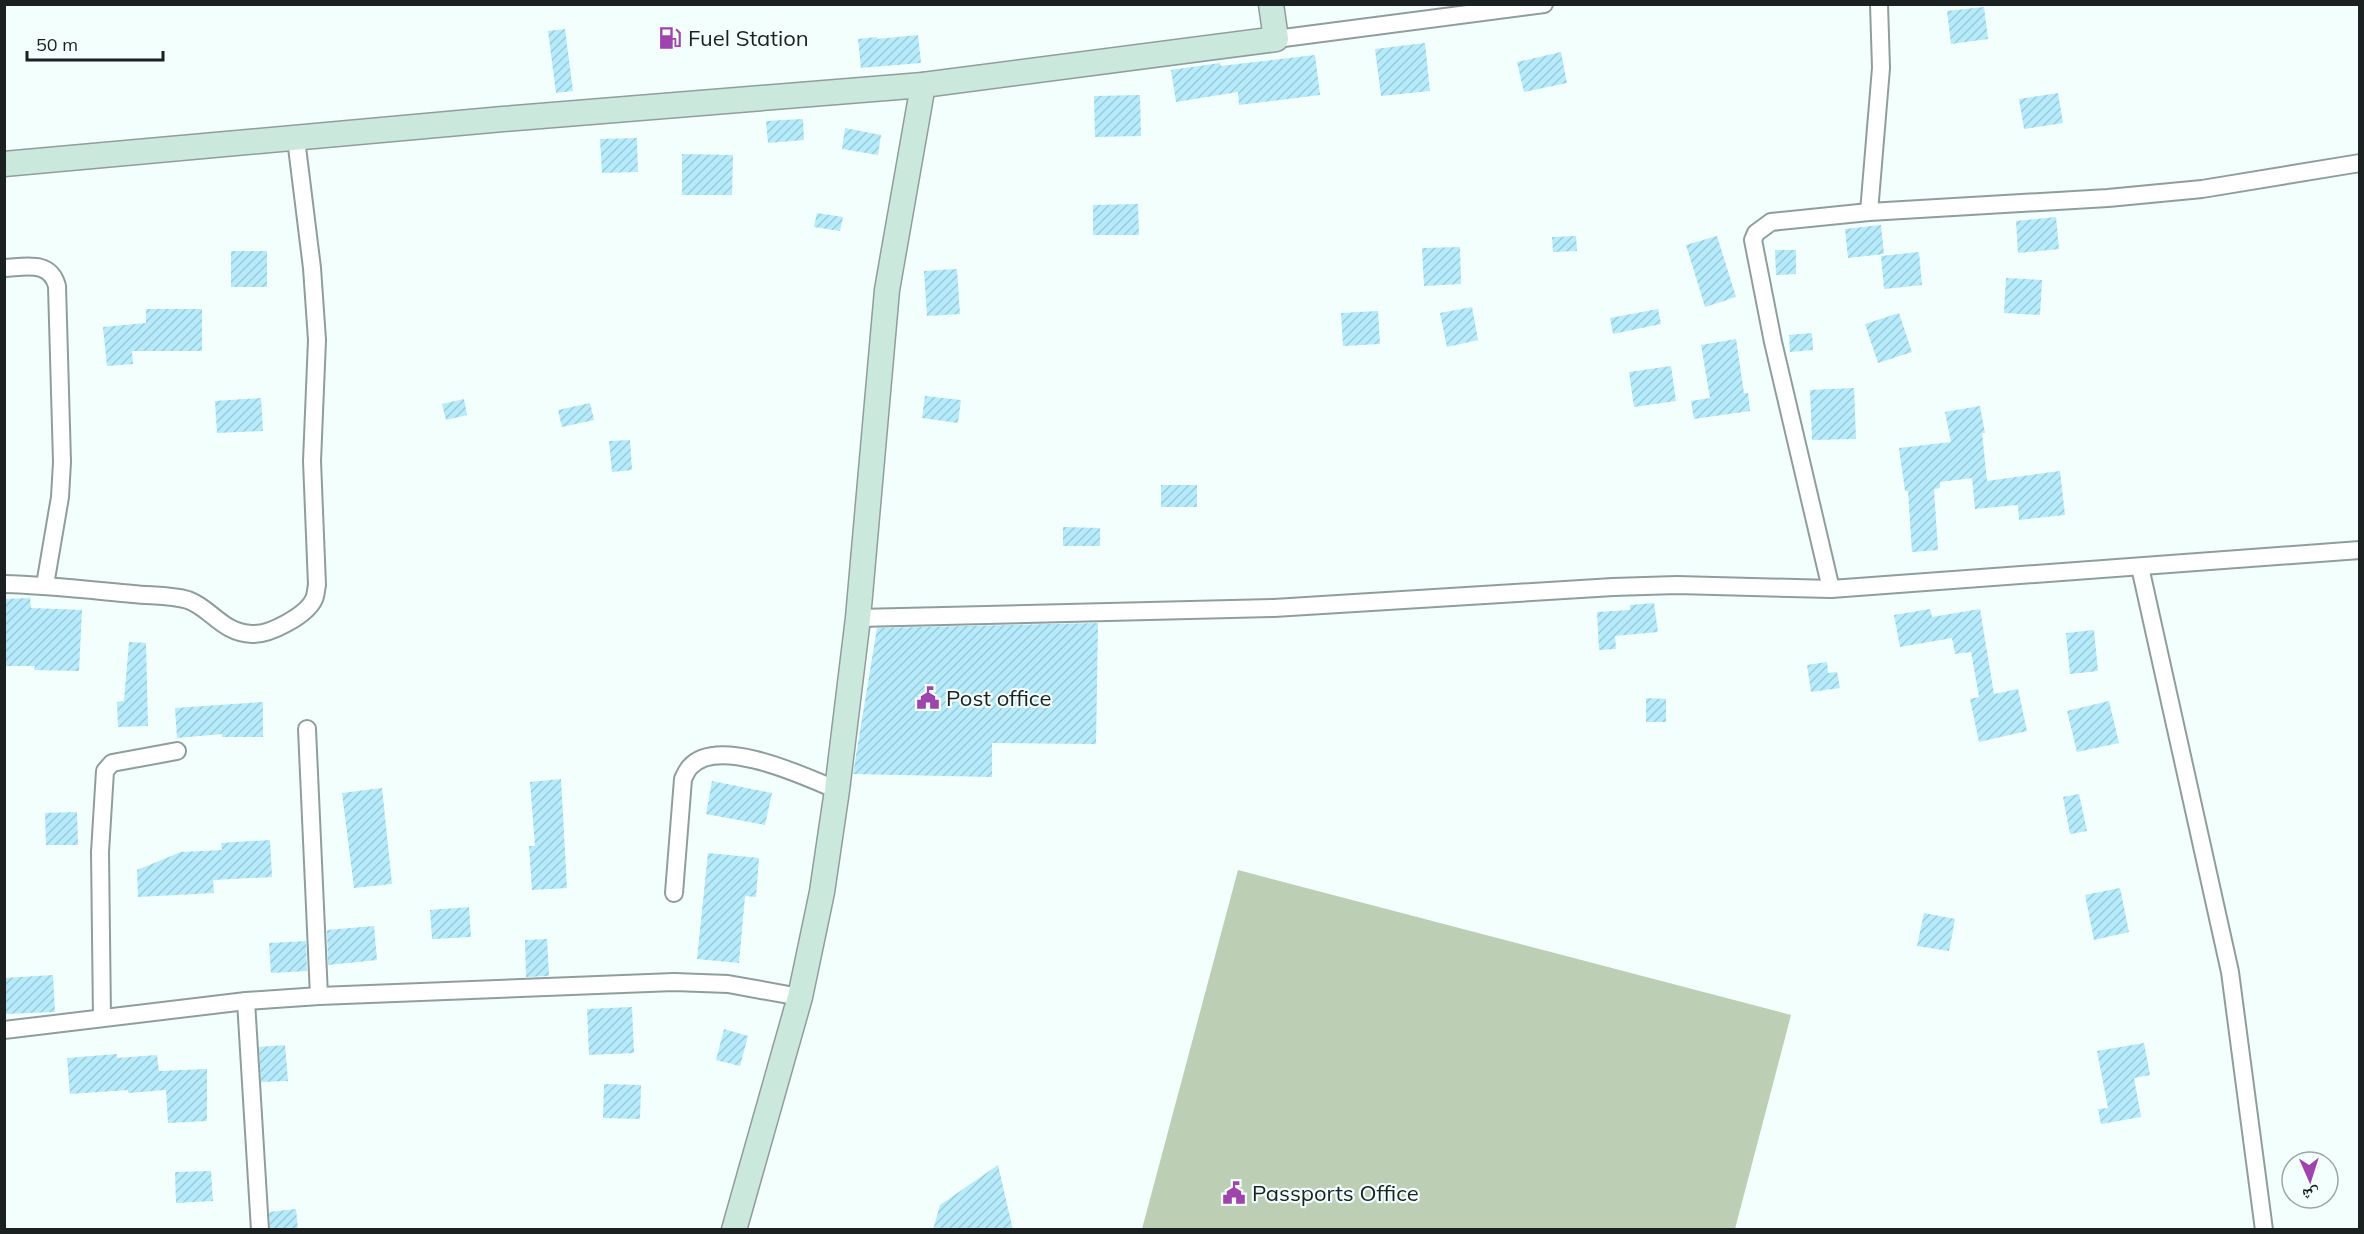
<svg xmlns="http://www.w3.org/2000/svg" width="2364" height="1234" font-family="Mulish,'Noto Naskh Arabic',sans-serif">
  <defs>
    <pattern id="building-hatch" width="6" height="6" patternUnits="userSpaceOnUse" patternTransform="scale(1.5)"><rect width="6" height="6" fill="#b5ebfa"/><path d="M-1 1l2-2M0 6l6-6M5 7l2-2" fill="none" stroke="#9bc9d6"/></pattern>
  </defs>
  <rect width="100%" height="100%" fill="#f2fffd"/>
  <polygon fill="#bccfb4" points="1238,870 1791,1015 1735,1229 1142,1229"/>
  <g fill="url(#building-hatch)">
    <polygon points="1984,7 1988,39 1951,44 1947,11"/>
    <polygon points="565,29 573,91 556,93 548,31"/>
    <polygon points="918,35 921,63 861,68 858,39 877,37 877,39"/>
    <polygon points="1425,43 1430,91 1381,96 1375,49"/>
    <polygon points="1561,52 1567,83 1524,92 1517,62"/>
    <polygon points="1315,55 1320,95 1239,105 1238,92 1176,102 1171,70 1220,63 1221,66"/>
    <polygon points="2058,93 2063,123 2024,129 2019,99"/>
    <polygon points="1140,95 1141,136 1095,137 1094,96"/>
    <polygon points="803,119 804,140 768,143 766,121"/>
    <polygon points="845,128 881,135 878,155 842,149"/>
    <polygon points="637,138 638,172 602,173 600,139"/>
    <polygon points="682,154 733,155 732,195 682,195"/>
    <polygon points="1138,204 1139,235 1093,235 1093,205"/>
    <polygon points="817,213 843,217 840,231 814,227"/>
    <polygon points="2056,217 2059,249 2018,253 2016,221"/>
    <polygon points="1881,225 1884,254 1848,258 1845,229"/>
    <polygon points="1576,236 1577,251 1553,252 1552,237"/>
    <polygon points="1717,236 1736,297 1705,307 1686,245"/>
    <polygon points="1460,247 1461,284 1424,286 1422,248"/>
    <polygon points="1775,250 1796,250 1796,274 1776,275"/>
    <rect x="231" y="251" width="36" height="36"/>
    <polygon points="1919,252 1922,285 1884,289 1881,256"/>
    <polygon points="957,269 960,314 927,316 924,271"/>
    <polygon points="2006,278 2042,280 2040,315 2004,313"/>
    <polygon points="1472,307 1478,340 1447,347 1440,313"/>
    <polygon points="146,309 202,309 202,351 132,351 133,364 107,366 103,327 146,323"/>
    <polygon points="1658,309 1661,324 1613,334 1610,318"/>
    <polygon points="1378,311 1380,344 1343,346 1341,313"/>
    <polygon points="1899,313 1912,352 1878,363 1865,324"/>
    <polygon points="1812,333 1813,350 1790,352 1789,335"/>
    <polygon points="1736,339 1744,393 1748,393 1750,411 1694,419 1691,401 1710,398 1701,345"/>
    <polygon points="1671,366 1676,401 1634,407 1629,372"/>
    <polygon points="1854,388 1856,439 1812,440 1810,390"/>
    <polygon points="925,396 961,400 958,423 922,418"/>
    <polygon points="261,398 263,431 217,433 215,401"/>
    <polygon points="464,399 467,415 446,420 442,404"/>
    <polygon points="590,403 594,420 562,427 558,410"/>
    <polygon points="1980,406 1985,433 1982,433 1987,481 2060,471 2065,515 2019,520 2018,505 1975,509 1972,478 1940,482 1940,488 1934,489 1938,550 1912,552 1908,491 1905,491 1899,448 1951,442 1945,412"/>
    <polygon points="630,440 632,470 612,472 609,441"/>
    <rect x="1161" y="485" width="36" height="22"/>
    <polygon points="1063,527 1100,528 1100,546 1063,546"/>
    <polygon points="30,598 31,608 82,610 79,671 34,670 35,666 4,666 4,599"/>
    <polygon points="1654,603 1658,632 1615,636 1616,649 1599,650 1597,612 1630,610 1630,605"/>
    <polygon points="1930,609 1932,617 1980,609 1994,694 2018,689 2027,731 1979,742 1970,699 1979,697 1971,652 1955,654 1952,638 1900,647 1894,615"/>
    <polygon points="1098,623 1096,744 992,743 992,777 853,774 877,628"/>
    <polygon points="2094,630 2098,671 2070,674 2066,633"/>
    <polygon points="129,642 146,643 148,726 118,727 117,702 124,701"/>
    <polygon points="1827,662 1828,673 1837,672 1840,688 1811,692 1807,665"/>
    <polygon points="1646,698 1666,699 1666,722 1646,722"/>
    <polygon points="2109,701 2119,743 2077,752 2067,711"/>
    <polygon points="263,702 263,737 222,737 222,734 177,738 175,708"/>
    <polygon points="561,779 567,888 532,890 529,846 535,846 530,782"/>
    <polygon points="712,781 772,793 765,825 706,814"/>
    <polygon points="382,788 392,884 354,888 342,793"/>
    <polygon points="2079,794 2087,831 2070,834 2063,797"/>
    <polygon points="77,812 78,845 46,845 45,813"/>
    <polygon points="270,840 272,877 213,880 214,893 138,897 137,870 181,852 222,850 221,843"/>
    <polygon points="708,853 759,858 756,897 745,896 739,963 697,959"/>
    <polygon points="2120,888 2129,932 2094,940 2085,895"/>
    <polygon points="469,907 471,937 432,939 430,910"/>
    <polygon points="1924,913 1955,919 1949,951 1917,946"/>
    <polygon points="374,926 377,960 328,965 327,930"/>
    <polygon points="547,939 549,976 526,977 525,940"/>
    <polygon points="306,941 307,971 271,973 269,943"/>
    <polygon points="53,975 55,1012 4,1014 4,978"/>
    <polygon points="632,1007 634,1053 589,1055 587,1009"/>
    <polygon points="724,1029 748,1036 740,1066 716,1060"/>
    <polygon points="2144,1043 2150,1075 2134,1078 2141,1117 2101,1124 2098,1109 2108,1108 2097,1051"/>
    <polygon points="285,1045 288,1081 261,1082 259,1047"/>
    <polygon points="117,1054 117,1058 157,1055 159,1071 207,1069 207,1121 168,1123 166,1090 128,1093 128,1090 70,1094 67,1058"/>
    <polygon points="604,1084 641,1085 640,1119 603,1118"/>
    <polygon points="998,1165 1013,1230 933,1230 940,1205"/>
    <polygon points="211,1171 213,1201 176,1203 175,1172"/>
    <polygon points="296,1209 298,1230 270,1230 269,1212"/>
  </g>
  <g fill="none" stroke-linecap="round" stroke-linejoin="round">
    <g stroke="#8f9e9c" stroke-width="20">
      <g id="street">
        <polyline points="1879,4 1881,68 1869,212 2108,198 2202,189 2360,163"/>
        <polyline points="1276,39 1544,4"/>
        <path d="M 4,268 C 26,267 50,260 57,286 L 62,462 L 60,497 L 45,585"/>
        <polyline points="2140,567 2230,972 2264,1230"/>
        <path d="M 4,584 C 48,585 90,590 133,594 C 151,596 171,595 188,600 C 211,608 222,633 252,634 C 270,635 307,615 314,599 C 316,595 316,589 317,585 L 312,461 L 317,340 L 312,268 L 296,139"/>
        <polyline points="1831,589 1773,342 1753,240 1756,233 1771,222 1869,212"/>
        <polyline points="858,618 1274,608 1613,587 1677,585 1831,589 2360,550"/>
        <polyline points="307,729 319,996"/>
        <path d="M 674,893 L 683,779 C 685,775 687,770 690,767 C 718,735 806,777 837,790"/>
        <polyline points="246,1001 260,1230"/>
        <polyline points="102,1018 100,852 105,771 112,763 177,751"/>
        <polyline points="4,1030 246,1001 319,996 674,982 728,984 800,997"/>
      </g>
    </g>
    <g stroke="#8f9e9c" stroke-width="27">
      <g id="secondary">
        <polyline points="4,164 503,119 923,85 1276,39 1271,4"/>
        <polyline points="734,1230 800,997 822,892 837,790 858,618 887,290 923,85"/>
      </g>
    </g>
    <use href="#street" stroke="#fff" stroke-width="16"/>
    <use href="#secondary" stroke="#cbe8dc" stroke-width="24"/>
  </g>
  <defs>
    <g id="fuel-bare" transform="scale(1.8)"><path d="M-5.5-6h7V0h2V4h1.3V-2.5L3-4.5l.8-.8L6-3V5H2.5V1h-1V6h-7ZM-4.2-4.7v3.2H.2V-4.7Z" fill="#9f43ae" stroke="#f2fffd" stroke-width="2.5" paint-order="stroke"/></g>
    <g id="civic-bare" transform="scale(1.8)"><path d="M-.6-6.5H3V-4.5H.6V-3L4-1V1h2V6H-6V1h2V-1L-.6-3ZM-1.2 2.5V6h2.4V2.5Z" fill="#9f43ae" stroke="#f2fffd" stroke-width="2.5" paint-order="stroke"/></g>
  </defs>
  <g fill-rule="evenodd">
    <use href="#fuel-bare" x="670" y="38"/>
    <use href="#civic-bare" x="928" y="698"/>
    <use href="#civic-bare" x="1234" y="1193"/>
  </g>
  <g text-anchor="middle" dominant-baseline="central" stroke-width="4.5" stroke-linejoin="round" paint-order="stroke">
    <g font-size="22" fill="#1b2120" stroke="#f2fffd" text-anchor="start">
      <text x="688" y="38">Fuel Station</text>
      <text x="946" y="698">Post office</text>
      <text x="1252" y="1193">Passports Office</text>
    </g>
  </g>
  <rect width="2364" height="1234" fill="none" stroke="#1b2120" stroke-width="12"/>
  <g transform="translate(2310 1180) rotate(177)"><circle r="28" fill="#f2fffd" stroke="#9ca6a5" stroke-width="1.5"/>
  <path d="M0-4.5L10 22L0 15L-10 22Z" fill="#9f43ae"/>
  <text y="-9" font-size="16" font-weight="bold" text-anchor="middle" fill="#1b2120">ش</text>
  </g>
  <path d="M27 51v9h136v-9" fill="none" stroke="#1b2120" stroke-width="3"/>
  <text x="36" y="51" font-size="18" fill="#1b2120" stroke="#f2fffd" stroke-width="4.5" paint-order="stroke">50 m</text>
</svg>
